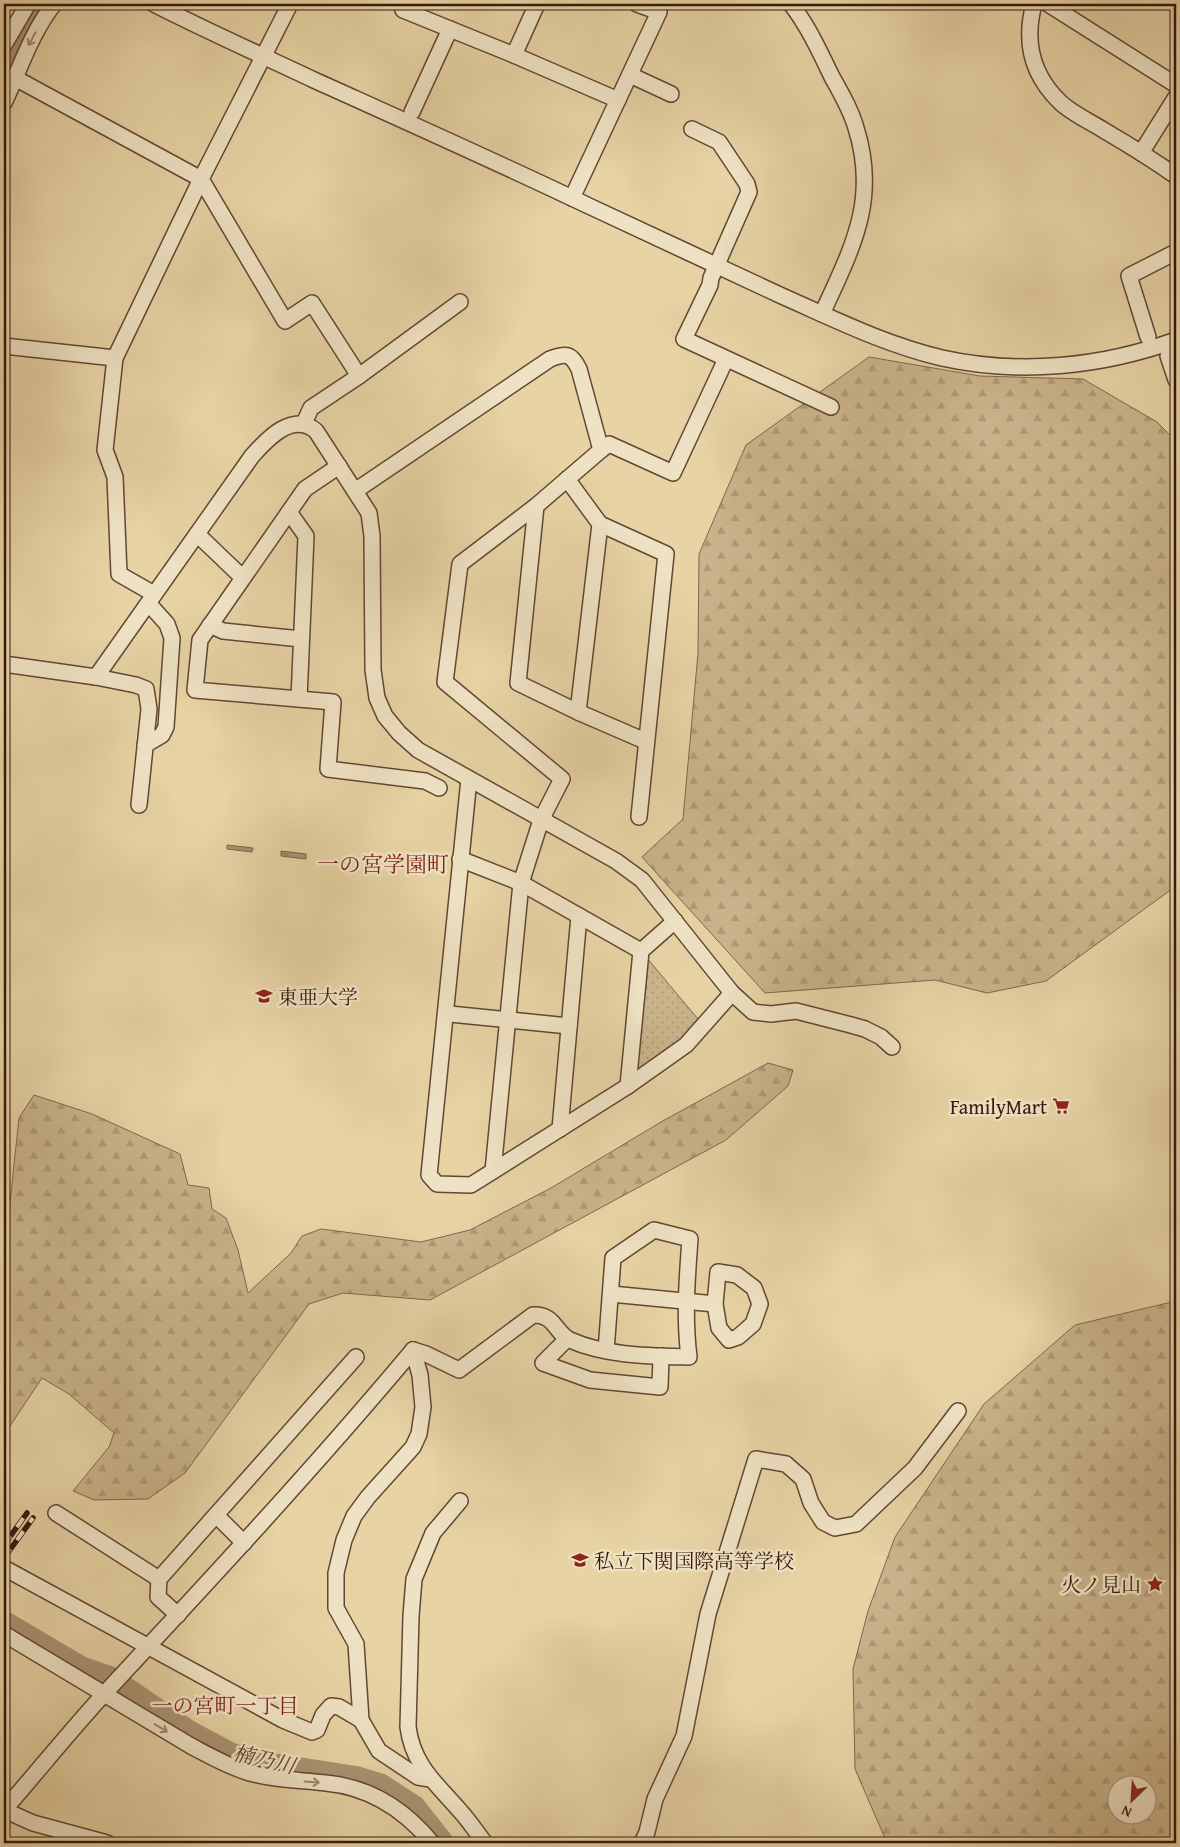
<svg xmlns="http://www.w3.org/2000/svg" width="1180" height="1847" font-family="'Gentium Book Plus','Noto Serif JP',serif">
  <defs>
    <pattern id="forest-firs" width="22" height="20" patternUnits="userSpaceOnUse" patternTransform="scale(1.25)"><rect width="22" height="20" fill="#c9b38a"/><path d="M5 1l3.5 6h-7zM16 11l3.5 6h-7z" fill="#ad9976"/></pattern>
    <pattern id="park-dots" width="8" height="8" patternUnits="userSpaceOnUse" patternTransform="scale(1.25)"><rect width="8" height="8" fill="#c9b38a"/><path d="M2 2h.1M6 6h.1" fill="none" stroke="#ad9976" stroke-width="1.8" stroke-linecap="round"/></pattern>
    <pattern id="water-ripples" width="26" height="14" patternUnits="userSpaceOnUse" patternTransform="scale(1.25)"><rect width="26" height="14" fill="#aa9371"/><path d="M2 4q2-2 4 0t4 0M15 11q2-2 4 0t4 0" fill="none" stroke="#8b775b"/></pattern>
  </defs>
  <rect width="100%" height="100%" fill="#e7d3a4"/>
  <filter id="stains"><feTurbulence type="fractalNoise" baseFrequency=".004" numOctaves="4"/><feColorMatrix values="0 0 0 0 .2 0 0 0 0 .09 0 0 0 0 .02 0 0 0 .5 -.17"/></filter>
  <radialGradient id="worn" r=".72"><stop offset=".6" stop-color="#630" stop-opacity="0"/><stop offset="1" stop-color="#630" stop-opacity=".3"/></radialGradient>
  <g fill="url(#forest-firs)" stroke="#7f664c" fill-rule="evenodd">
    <polygon points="869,357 980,376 1083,379 1157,422 1176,441 1176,886 1046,981 987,993 935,980 765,993 642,857 683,819 698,653 699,554 746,445"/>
    <polygon points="768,1063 793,1070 788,1086 726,1140 430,1300 343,1293 309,1304 185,1473 148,1499 94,1500 73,1491 109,1447 114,1433 69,1394 42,1378 4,1435 4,1241 7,1230 19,1118 34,1095 92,1114 180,1154 188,1185 209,1188 212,1209 226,1218 238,1250 248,1293 291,1253 302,1236 321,1229 421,1242 470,1230 551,1188 661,1122"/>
    <path d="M 1176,1301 L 1176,1843 L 887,1843 L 855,1769 L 853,1669 L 868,1611 L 895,1537 L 984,1404 L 1075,1325 ZM 1118,1784 L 1148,1784 L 1148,1814 L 1118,1814 Z"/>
  </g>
  <polygon fill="url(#park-dots)" stroke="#7f664c" points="641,951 703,1025 628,1086"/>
  <g fill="url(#water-ripples)" stroke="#7b6249">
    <polygon points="227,845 253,848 252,852 227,849"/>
    <polygon points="281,851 306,854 306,859 281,856"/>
  </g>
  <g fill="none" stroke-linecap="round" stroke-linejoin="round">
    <g stroke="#aa9371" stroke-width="21">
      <polyline points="4,72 18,40 42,4"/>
      <polyline points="4,1621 82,1667 111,1677 188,1730 231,1753 255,1761 358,1777 381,1784 415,1806 444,1843"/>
    </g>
    <g stroke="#624734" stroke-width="18">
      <g id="minor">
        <path d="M 154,4 C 207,31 261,55 314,80 C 407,122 499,163 591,207 C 655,237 718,266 782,296 C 834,319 886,345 942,358 C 1019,375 1102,367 1176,340"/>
        <polyline points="406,4 403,10 514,55 618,100"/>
        <path d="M 791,4 C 808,26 820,52 832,77 C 841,93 851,110 856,128 C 879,201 851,250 822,314"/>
        <path d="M 1034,4 C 1024,41 1031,74 1060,102 C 1071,113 1091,122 1105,131 C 1129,145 1153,160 1176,176"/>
        <polyline points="1048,4 1176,85"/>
        <polyline points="4,45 28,4"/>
        <polyline points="514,55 537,4"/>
        <polyline points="630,75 671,94"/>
        <polyline points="15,78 201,179 285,321 312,303 359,376"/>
        <path d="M 4,103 C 20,69 31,33 54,4"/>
        <polyline points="412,112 450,29"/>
        <polyline points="692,129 719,142 747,184 749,192 711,278 710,285 684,339 831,407"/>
        <polyline points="1141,153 1176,97"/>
        <polyline points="572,198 659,12 637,4"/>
        <polyline points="1148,337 1129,276 1176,252"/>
        <polyline points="4,346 115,358"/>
        <polyline points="1168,356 1176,380"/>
        <polyline points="304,423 311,408 359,376 460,302"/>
        <polyline points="601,450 609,444 673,473 726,359"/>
        <polyline points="339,466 305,489 200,640 195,690 333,702 328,769 425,781 439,788"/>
        <polyline points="567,479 600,524 578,712"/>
        <path d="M 355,491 L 550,359 C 566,353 571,353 579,369 L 601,450 L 536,506 L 460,564 L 445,682 L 562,779 L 541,820 L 521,883 L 493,1171"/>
        <polyline points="536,506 518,683 578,712 645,741"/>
        <polyline points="289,512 306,536 299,699"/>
        <polyline points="600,524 666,554 639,817"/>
        <polyline points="197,534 243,578"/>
        <polyline points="154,594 119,574 115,477 105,450 115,358 201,179 290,4"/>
        <polyline points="210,625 223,631 301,639"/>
        <path d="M 4,664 L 96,677 L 252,456 C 267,439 293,411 316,431 L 369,513 L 372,536 L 373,670 L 377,698 L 385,716 L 399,733 L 418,750 L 616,861 L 642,880 L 732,993 L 753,1012 L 771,1014 L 796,1011 L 851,1025 L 865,1029 L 881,1037 L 892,1047"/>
        <polyline points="96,677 136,685 146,689 149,709 139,805"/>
        <polyline points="145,745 162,735 166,727 172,638 167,624 149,604"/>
        <polyline points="469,779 429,1175 437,1184 471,1185 628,1086 686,1045 732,993"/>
        <polyline points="460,859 521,883 641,951"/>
        <polyline points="450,1014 569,1026"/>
        <polyline points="628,1086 641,951 675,921"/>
        <polyline points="560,1129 579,916"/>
        <polygon points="718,1272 737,1275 754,1288 760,1304 753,1324 738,1337 729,1340 719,1328 715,1304"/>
        <polyline points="611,1294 715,1304"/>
        <polyline points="567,1339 543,1363 590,1380 660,1387 661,1356"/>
        <path d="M 413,1350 L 426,1354 L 459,1370 L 533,1315 C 555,1314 555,1333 570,1340 C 606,1356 650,1356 689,1357 C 684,1317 687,1279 690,1239 L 654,1230 L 613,1258 L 606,1351"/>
        <polyline points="413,1350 420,1375 423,1407 419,1434 413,1447 368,1497 354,1516 344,1540 336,1573 336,1608 356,1644 361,1720 379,1751 418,1777 430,1779"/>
        <path d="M 460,1501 L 433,1533 L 414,1579 L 411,1616 L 408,1727 C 413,1766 437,1784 461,1812 C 470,1822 477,1833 485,1843"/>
        <polyline points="56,1513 159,1579"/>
        <polyline points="216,1515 244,1543"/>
        <polyline points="4,1568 283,1720 312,1732 317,1730 323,1715 331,1706 339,1707 361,1720"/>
        <polyline points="178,1615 158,1597 159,1579 356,1357"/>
        <path d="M 4,1634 L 191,1746 C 210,1756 229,1767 250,1773 C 274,1780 300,1780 326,1783 C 369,1787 404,1809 432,1843"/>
        <path d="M 107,1843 L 33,1823 L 4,1810 C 38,1771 70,1731 105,1693 C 210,1580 314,1468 413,1350"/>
        <polyline points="642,1843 647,1832 655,1799 684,1736 708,1614 756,1459 786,1464 803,1479 811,1503 823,1522 835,1528 856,1524 915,1468 958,1411"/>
      </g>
    </g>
    <use href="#minor" stroke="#efe2c4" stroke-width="15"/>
    <g stroke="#35180e" stroke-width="5.5">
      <g id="rail">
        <polyline points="4,1545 27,1513"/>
        <polyline points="4,1558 33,1518"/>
      </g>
    </g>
    <use href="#rail" stroke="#efe2c4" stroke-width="4" stroke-dasharray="11" stroke-linecap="butt"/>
  </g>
  <defs><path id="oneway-shaft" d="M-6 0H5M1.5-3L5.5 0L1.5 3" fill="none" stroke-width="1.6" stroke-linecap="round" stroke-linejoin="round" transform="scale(1.25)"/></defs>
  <g stroke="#9b8772">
    <use href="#oneway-shaft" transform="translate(32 39) rotate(118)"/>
    <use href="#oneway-shaft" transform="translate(161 1728) rotate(31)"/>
    <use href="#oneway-shaft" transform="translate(312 1782) rotate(4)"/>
  </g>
  <defs>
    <g id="university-bare" transform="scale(1.35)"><path d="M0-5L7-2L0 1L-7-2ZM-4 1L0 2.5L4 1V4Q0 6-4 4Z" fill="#8f2418" stroke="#efe2c4" stroke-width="2.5" paint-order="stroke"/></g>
    <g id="supermarket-bare" transform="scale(1.35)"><path d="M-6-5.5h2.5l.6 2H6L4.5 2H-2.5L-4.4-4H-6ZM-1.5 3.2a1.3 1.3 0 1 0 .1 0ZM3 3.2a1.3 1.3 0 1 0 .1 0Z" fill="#8f2418" stroke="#efe2c4" stroke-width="2.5" paint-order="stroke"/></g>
    <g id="school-bare" transform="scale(1.35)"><path d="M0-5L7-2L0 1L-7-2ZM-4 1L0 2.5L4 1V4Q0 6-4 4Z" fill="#8f2418" stroke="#efe2c4" stroke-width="2.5" paint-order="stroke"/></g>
    <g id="sight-bare" transform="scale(1.35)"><path d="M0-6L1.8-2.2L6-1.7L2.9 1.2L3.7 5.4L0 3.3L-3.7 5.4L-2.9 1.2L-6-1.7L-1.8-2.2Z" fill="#8f2418" stroke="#efe2c4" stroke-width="2.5" paint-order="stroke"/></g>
  </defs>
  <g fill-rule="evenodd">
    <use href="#university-bare" x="264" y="996"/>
    <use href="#supermarket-bare" x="1061" y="1106"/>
    <use href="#school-bare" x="580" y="1560"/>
    <use href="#sight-bare" x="1155" y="1584"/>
  </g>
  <g text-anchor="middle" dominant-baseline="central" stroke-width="5" stroke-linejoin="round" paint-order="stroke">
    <g font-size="20" fill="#35180e" stroke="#efe2c4" text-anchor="start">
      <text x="278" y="996">東亜大学</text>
      <text x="1047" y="1106" text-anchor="end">FamilyMart</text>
      <text x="594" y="1560">私立下関国際高等学校</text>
      <text x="1141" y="1584" text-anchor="end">火ノ見山</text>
    </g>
    <g font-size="21" fill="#7a1f14" stroke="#efe2c4">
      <text x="225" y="1705">一の宮町一丁目</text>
    </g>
    <g font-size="21" font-style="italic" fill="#5e4331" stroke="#efe2c4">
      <text transform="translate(264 1759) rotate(13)">楠乃川</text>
    </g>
    <g font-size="22" fill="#7a1f14" stroke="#efe2c4">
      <text x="383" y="864">一の宮学園町</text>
    </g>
  </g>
  <rect width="1180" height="1847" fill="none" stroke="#e7d3a4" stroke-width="20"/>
  <rect x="5" y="5" width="1170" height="1837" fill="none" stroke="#35180e" stroke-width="2.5"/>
  <rect x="10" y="10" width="1160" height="1827" fill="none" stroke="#35180e"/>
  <g transform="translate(1132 1800) rotate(205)"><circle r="24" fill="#efe2c4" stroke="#a5917b"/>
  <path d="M0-4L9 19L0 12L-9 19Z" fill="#8f2418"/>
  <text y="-8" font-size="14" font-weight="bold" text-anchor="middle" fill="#35180e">N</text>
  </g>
  <rect width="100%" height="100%" filter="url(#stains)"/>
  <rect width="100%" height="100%" fill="url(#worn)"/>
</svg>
